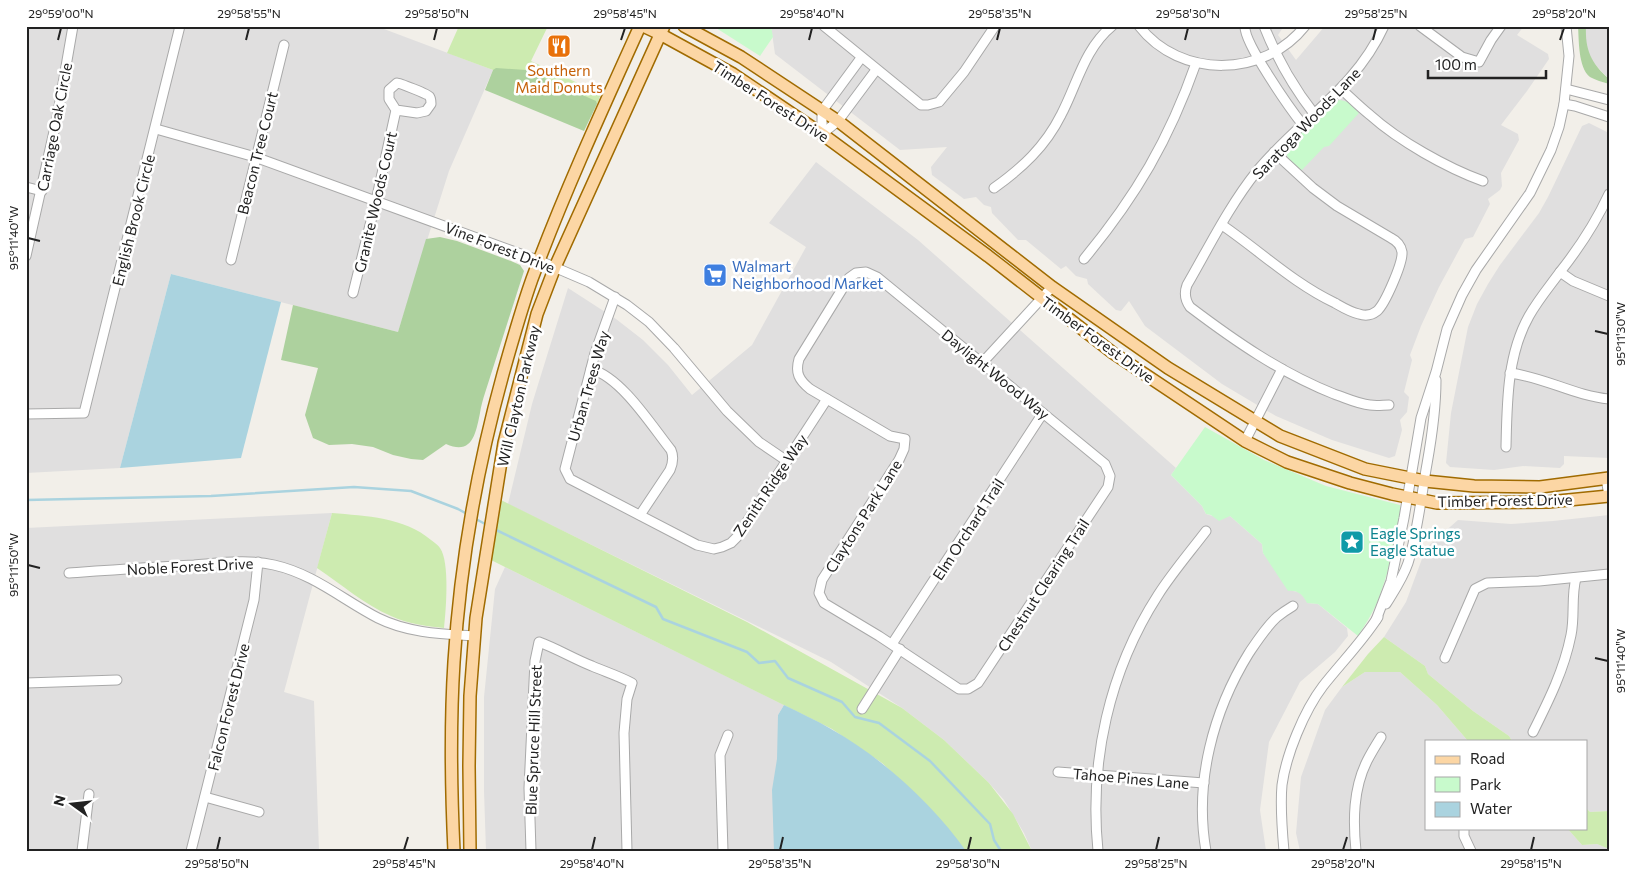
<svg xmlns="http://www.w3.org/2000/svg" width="1635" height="877" font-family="Commissioner,sans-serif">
  <rect width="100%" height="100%" fill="#f2efe9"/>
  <g fill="#e0dfdf">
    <polygon points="26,26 376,26 493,70 449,171 398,332 171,274 120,468 26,473"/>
    <polygon points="771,26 1284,26 1278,35 1296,60 1325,26 1524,26 1517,35 1548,54 1549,59 1527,91 1501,125 1518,134 1519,140 1501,173 1502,186 1500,190 1488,199 1490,204 1473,237 1465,239 1439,287 1421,326 1410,355 1412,360 1404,392 1409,397 1407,412 1400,420 1402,430 1395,456 1389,458 1332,440 1276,416 1222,384 1145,326 1129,301 1121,311 1116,310 1088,284 1087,279 1076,276 1066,266 1061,269 1026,240 1018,240 992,213 991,207 984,205 976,197 964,199 932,175 931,167 947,147 900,150 775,54"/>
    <polygon points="1586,26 1609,26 1609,79 1591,60 1585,42"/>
    <polygon points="1589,123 1609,133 1609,458 1564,456 1564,464 1560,468 1523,466 1494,470 1450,467 1446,463 1451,413 1468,327 1477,304 1488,284 1500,265 1539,213 1548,197 1582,126"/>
    <polygon points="816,162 918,240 1176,468 1171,475 1202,506 1206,514 1216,517 1230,516 1262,544 1263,553 1293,591 1299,592 1304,597 1308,603 1318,604 1347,628 1348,636 1335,652 1300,682 1269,742 1260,810 1266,851 1032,851 1024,833 1004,800 989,783 944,740 902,708 831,662 508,504 532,404 568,288 616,319 643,340 668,365 692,395 752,345 806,247 769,223"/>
    <polygon points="332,513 284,692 314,701 319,851 26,851 26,528"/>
    <polygon points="1609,515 1609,811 1590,812 1586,808 1586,741 1512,741 1509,736 1473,711 1428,674 1425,666 1384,637 1406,602 1426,548 1458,520 1511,524 1553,521"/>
    <polygon points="505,567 784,705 778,715 779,851 486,851 484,791 484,697 495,589"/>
    <polygon points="1365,672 1400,672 1437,705 1468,741 1426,741 1426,828 1567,828 1582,845 1597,844 1609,849 1609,851 1300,851 1296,833 1301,777 1325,710 1342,687"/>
  </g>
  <g fill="#cdebb0">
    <polygon points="459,26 548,26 531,61 601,94 597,104 534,78 493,70 447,53"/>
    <polygon points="501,500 747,622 902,708 944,740 989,783 1013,814 1032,851 966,851 924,802 882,763 832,729 491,560"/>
    <path d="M 332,513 C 366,516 404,517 431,540 C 434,542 438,545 440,548 C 450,562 446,611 444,628 C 426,626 408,624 391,616 C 365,605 341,584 317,568 Z"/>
    <polygon points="1384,637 1425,666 1428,674 1473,711 1509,736 1512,741 1468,741 1437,705 1400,672 1365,672 1342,687 1368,654"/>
    <polygon points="1586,808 1590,812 1609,811 1609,849 1597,844 1582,845 1567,828 1586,828"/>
  </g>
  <g fill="#add19e">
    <path d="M 1578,26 L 1586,26 C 1585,50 1591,63 1609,79 L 1609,84 C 1603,82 1595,80 1590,77 C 1578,68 1579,39 1578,26 Z"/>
    <polygon points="496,68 526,70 596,101 597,104 584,131 485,90 493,70"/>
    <path d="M 440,237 L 457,241 L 511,261 L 520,265 L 524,271 L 485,393 C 483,399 481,406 480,413 C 476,432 473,456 446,444 L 423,460 L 411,459 L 393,455 L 373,447 L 352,444 L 329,445 L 313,438 L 305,415 L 318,368 L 281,360 L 293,305 L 398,332 L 426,239 Z"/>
  </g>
  <g fill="#c8facc">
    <polygon points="713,26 771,26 773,37 760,56"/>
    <path d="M 1340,100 L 1348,102 L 1359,113 L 1329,146 L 1324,147 L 1301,171 C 1294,164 1284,158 1286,146 L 1336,101 Z"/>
    <path d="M 1205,427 L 1264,460 L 1326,486 L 1400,505 L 1401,509 C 1396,537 1391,565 1381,592 C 1376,608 1367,622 1358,636 L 1318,604 L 1307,603 C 1303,595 1298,590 1288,591 L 1263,553 L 1262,544 L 1230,516 L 1219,521 L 1211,515 L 1206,514 L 1202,506 L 1171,475 Z"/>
  </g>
  <g fill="#aad3df">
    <polygon points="171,274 281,302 241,458 120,468"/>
    <path d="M 784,705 C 800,713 816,720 831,729 C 880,756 934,805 966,851 L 774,851 L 772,790 L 777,759 L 778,715 Z"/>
  </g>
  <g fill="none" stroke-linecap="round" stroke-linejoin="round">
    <g stroke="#aad3df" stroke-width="2.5">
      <polyline points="26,500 211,496 354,487 411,491 458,509 467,514"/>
      <polyline points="474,518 487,525"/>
      <polyline points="494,529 656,607 663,619 747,652 759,663 775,661 788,678 842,702 855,717 879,723 930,761 990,824 994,840 1001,851"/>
    </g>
    <g stroke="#a9a9a9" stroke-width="11">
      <g id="minor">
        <polyline points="824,26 921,105 928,105 939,102 964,72 995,26"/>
        <path d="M 1139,26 C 1180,79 1264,78 1305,26"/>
        <path d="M 1245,26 C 1243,42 1291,110 1303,125"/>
        <path d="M 1264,26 C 1277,59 1293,87 1315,115"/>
        <path d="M 1384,26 C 1355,90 1299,120 1257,171 C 1229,206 1209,247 1187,285 C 1184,293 1185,300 1190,307 C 1235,341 1281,373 1334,394 C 1346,398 1358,404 1370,405 C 1377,406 1383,405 1389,405"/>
        <polyline points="1420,26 1462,57 1479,62 1491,40 1501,26"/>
        <path d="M 1341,89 C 1351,98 1360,107 1370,115 C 1399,141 1447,168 1483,181"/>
        <polyline points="1566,89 1609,100"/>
        <polyline points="1564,104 1575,106 1609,117"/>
        <polyline points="156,129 255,157 540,261 589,282 627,305 649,322 674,348 727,411 759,442 787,461"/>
        <polyline points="822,134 822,111 861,58"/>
        <polyline points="822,134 838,121 876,70"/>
        <polyline points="26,187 42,191"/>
        <path d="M 994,188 C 1022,168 1045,147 1061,115 C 1077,85 1084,49 1112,26"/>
        <path d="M 1222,225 C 1260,251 1293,283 1335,303 C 1342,307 1350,312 1359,314 C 1365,316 1372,315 1377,311 C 1385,304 1403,263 1402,252 C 1401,246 1397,241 1391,238 L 1337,206 L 1313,188 L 1274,152"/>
        <polyline points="26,256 57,118 73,26"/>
        <path d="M 1084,259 C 1136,196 1169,140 1196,63"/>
        <polyline points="231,260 284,45"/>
        <path d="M 866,272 L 877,277 L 1105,464 L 1110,476 L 1108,487 L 978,683 L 968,689 L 959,689 L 879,636 L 824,603 L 819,593 L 822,580 L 899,460 L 904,449 L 905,439 L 890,436 L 810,389 C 799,380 795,373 799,359 L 849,278 L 856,273 Z"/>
        <polyline points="1560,272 1573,281 1609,296"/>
        <path d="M 353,293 L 376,201 L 396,110 L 389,99 L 389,90 L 397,83 C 399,83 428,94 429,96 C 431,98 431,101 431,104 L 426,111 L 417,113 L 396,110"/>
        <polyline points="615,297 595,353 565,469 570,479 697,545 714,549 722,547 731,543 737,537 827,399"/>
        <polyline points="982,363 1052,287"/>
        <path d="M 591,369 C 622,378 651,425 671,450 C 674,457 673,463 670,470 L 640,515"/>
        <path d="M 1510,373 C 1544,377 1575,396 1609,399"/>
        <polyline points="26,414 84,413 180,26"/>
        <polyline points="1245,441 1282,369"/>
        <path d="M 1506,447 C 1507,403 1507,355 1529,316 C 1538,300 1549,287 1560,272 C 1579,248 1596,222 1609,194"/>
        <polyline points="1606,478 1609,496"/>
        <path d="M 69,573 C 111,570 152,567 194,565 C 220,563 248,559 274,565 C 314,574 343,600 378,618 C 408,633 442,634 474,636"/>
        <path d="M 1386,604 C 1394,591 1403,578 1408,563 C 1418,531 1421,497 1427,464 C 1432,436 1436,409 1436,380"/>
        <polyline points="1376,620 1391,581 1404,518 1421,418 1436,372 1447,329 1462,295 1476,270 1530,193 1551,150 1559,127 1564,104 1569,56 1566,26"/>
        <polyline points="892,644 1043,413"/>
        <polyline points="1445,658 1475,589 1487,583 1539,581 1609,574"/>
        <polyline points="26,683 117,680"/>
        <polyline points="862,709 900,649"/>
        <path d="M 1533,732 C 1549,700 1564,670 1571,635 C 1575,616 1571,596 1576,578"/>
        <polyline points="1058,772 1204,783"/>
        <polyline points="205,797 259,812"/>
        <polyline points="1464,828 1464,836 1471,851"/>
        <polyline points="82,851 89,794"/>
        <polyline points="191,851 254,600 258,562"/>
        <path d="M 531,851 L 529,788 L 535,661 L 539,642 C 558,649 574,659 592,666 C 606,672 619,676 632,683 L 627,699 L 624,733 L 627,851"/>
        <polyline points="723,851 720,755 728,735"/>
        <path d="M 1098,851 C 1089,762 1109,671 1158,595 C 1172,573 1190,552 1206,531"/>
        <path d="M 1206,851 C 1194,783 1213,711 1249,653 C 1257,641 1266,627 1277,617 C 1282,613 1288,609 1293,606"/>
        <path d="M 1284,851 C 1282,829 1280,807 1282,785 C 1286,755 1304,711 1323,686 C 1341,663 1362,642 1378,617"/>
        <path d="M 1356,851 C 1353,821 1353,789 1367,761 C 1371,753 1376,745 1381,737"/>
      </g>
    </g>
    <g stroke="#a06b00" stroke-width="14">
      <g id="major">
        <polyline points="643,26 660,34 733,74 822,134 988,256 1113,353 1245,441 1287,462 1350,483 1392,494 1437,503 1548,502 1609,496"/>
        <polyline points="684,26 741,57 838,121 1052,287 1168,368 1280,436 1365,469 1425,481 1474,486 1540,487 1609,478"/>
        <path d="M 454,851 C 451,788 450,725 454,662 C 460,564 477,468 503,374 C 512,342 521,310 532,279 C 564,193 602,110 640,26"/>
        <polyline points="470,851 469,766 470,696 476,618 504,443 537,314 555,267 664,26"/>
      </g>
    </g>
    <use href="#minor" stroke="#fff" stroke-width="9"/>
    <use href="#major" stroke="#fcd6a4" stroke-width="11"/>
  </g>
  <path fill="none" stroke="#222" stroke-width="2" d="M 58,40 L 61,28M 246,40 L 249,28M 434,40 L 437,28M 621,40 L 625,28M 809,40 L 812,28M 997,40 L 1000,28M 1185,40 L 1188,28M 1373,40 L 1376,28M 1560,40 L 1564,28M 28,238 L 40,241M 1595,331 L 1608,334M 28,565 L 40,568M 1595,658 L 1608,661M 217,850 L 220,837M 404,850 L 408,837M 592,850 L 595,837M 780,850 L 783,837M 968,850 L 971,837M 1156,850 L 1159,837M 1343,850 L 1347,837M 1531,850 L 1534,837"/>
  <defs>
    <g id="restaurant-square" transform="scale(1.25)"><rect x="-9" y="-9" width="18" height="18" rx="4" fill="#e8710a" stroke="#fff"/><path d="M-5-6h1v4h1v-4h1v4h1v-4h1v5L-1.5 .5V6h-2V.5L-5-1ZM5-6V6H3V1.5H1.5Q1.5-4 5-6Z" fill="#fff"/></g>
    <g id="supermarket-square" transform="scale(1.25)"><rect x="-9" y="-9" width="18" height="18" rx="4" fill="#3f7fe0" stroke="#fff"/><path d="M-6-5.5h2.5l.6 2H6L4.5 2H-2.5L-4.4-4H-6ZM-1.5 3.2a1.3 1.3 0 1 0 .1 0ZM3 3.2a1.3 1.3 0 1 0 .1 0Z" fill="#fff"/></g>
    <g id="sight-square" transform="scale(1.25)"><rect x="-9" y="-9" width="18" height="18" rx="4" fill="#0f9aa8" stroke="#fff"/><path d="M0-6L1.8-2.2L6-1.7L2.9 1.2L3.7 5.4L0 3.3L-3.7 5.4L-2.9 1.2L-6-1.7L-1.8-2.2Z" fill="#fff"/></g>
  </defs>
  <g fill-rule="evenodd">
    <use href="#restaurant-square" x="559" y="46"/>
    <use href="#supermarket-square" x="715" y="275"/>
    <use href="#sight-square" x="1352" y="542"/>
  </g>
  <g text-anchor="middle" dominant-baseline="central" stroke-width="5" stroke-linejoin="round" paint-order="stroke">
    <g font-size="15" fill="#c56008" stroke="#fff">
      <text x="559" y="70">Southern<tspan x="559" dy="17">Maid Donuts</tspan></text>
    </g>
    <g font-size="15" fill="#222" stroke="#fff">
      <text transform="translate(771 101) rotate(33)">Timber Forest Drive</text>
      <text transform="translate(1306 123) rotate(-46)">Saratoga Woods Lane</text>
      <text transform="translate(54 127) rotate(-79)">Carriage Oak Circle</text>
      <text transform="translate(257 153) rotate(-76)">Beacon Tree Court</text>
      <text transform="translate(375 202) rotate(-77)">Granite Woods Court</text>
      <text transform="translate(133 220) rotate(-76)">English Brook Circle</text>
      <text transform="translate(500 247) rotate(21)">Vine Forest Drive</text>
      <text transform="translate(1098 339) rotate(36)">Timber Forest Drive</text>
      <text transform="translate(996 374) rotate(39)">Daylight Wood Way</text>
      <text transform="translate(588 386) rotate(-74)">Urban Trees Way</text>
      <text transform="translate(518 396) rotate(-77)">Will Clayton Parkway</text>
      <text transform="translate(770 485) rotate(-56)">Zenith Ridge Way</text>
      <text transform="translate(1505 500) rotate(-1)">Timber Forest Drive</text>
      <text transform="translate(863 516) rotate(-58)">Claytons Park Lane</text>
      <text transform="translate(968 529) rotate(-57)">Elm Orchard Trail</text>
      <text transform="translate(190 566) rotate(-3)">Noble Forest Drive</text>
      <text transform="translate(1043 585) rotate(-57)">Chestnut Clearing Trail</text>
      <text transform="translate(228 707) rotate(-76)">Falcon Forest Drive</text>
      <text transform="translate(533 740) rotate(-88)">Blue Spruce Hill Street</text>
      <text transform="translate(1131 778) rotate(5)">Tahoe Pines Lane</text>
    </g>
    <g font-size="15" fill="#366cbe" stroke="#fff" text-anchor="start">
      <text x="732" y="266">Walmart<tspan x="732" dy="17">Neighborhood Market</tspan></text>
    </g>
    <g font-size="15" fill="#0d838f" stroke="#fff" text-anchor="start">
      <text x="1370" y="533">Eagle Springs<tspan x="1370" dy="17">Eagle Statue</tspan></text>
    </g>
  </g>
  <rect width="1635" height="877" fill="none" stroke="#ffffff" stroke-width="55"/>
  <rect x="1425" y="740" width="162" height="90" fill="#ffffff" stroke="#a7a7a7"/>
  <rect x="1435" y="756" width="25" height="8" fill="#fcd6a4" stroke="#a7a7a7"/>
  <text x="1470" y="764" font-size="15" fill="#222222">Road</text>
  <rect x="1435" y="777" width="25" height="15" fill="#c8facc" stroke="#a7a7a7"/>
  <text x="1470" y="790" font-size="15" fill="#222222">Park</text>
  <rect x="1435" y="802" width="25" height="15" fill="#aad3df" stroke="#a7a7a7"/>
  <text x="1470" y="814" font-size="15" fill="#222222">Water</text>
  <g transform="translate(72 804) rotate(285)" stroke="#ffffff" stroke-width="4" paint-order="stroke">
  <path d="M0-4L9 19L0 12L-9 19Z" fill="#222222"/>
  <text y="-8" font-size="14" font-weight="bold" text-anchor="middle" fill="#222222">N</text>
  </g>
  <path d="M1428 70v8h118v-8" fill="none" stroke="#222222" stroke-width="2.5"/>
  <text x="1435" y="70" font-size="15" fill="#222222" stroke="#ffffff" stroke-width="4" paint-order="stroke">100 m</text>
  <rect x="28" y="28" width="1580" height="822" fill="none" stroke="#222" stroke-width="2"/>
  <g font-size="12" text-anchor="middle" fill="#222">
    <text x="61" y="18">29°59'00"N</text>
    <text x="249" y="18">29°58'55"N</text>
    <text x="437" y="18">29°58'50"N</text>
    <text x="625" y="18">29°58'45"N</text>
    <text x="812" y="18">29°58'40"N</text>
    <text x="1000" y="18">29°58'35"N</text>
    <text x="1188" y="18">29°58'30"N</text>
    <text x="1376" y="18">29°58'25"N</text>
    <text x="1564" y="18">29°58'20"N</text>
    <text transform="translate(14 238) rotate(-90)" y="4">95°11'40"W</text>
    <text transform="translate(1621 334) rotate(-90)" y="4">95°11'30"W</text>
    <text transform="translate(14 565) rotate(-90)" y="4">95°11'50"W</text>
    <text transform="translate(1621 661) rotate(-90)" y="4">95°11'40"W</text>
    <text x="217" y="868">29°58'50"N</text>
    <text x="404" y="868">29°58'45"N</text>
    <text x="592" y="868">29°58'40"N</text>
    <text x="780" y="868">29°58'35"N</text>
    <text x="968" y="868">29°58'30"N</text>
    <text x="1156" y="868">29°58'25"N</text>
    <text x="1343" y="868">29°58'20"N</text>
    <text x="1531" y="868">29°58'15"N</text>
  </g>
</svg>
